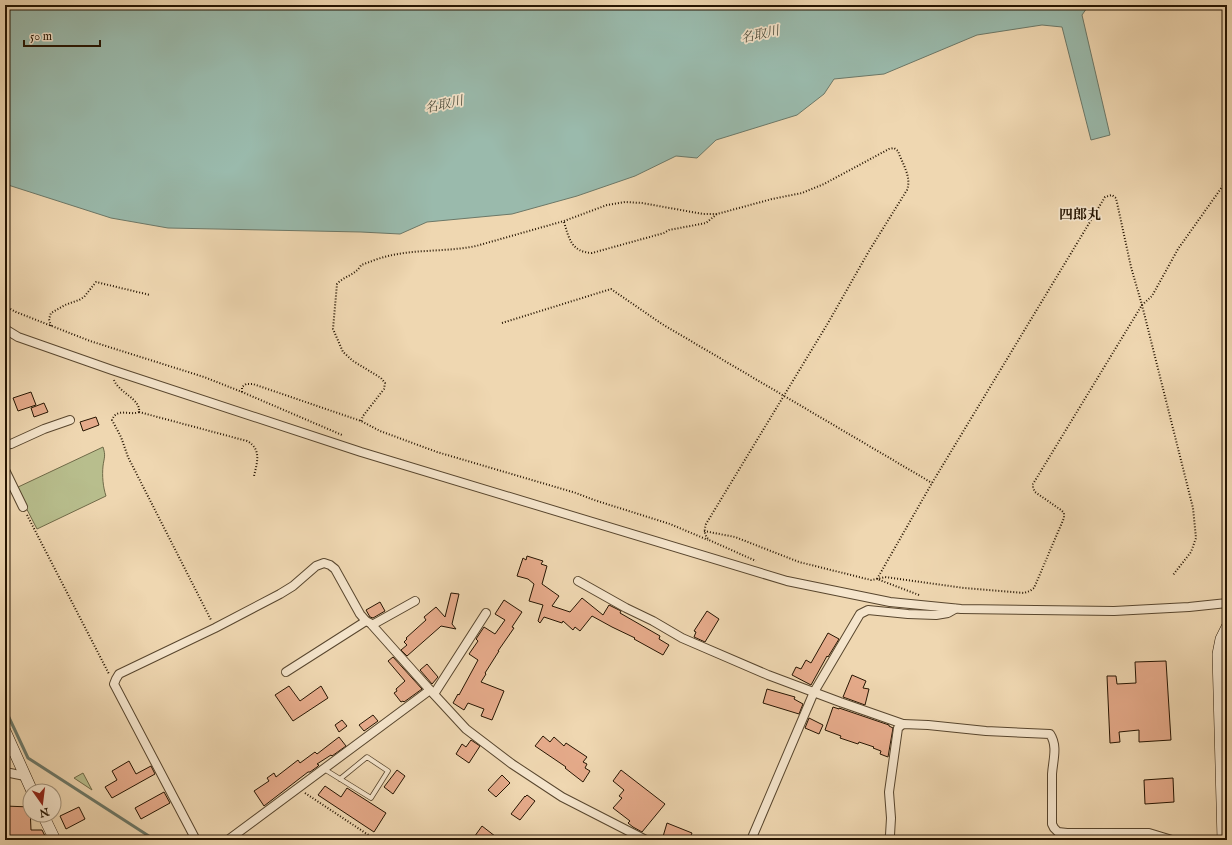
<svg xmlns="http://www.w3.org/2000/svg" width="1232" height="845" font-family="'IM FELL English','Noto Serif JP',serif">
  <rect width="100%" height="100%" fill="#efd7b1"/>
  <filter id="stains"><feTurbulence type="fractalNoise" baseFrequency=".005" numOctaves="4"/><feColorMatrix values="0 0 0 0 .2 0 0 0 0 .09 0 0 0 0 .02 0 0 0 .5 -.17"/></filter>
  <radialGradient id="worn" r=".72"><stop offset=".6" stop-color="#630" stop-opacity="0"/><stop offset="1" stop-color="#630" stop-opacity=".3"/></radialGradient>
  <g fill="#b8be8d" stroke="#6f6a48">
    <path d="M 103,447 C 106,456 104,458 103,466 C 102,476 103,487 106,496 L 37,529 L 16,488 Z"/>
    <polygon points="83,773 92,790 74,778"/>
  </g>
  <polygon fill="#9abaac" stroke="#6c7868" points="5,5 1089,5 1082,15 1110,135 1091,140 1062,27 1042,25 977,35 884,74 834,79 824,94 797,115 716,140 697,158 676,156 635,176 577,196 512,214 427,222 400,234 361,232 168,228 111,218 5,184"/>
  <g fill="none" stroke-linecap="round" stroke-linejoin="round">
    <polyline stroke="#6c7868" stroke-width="3" points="5,709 28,758 155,840"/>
  </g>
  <g fill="#e6ab8b" stroke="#261502">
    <polygon points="31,392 36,405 18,411 13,398"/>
    <polygon points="44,403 48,412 34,417 31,408"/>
    <polygon points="96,417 99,425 83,431 80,422"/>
    <polygon points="527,556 543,561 541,564 547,566 542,584 559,596 552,606 570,612 582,598 603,615 609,605 621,611 620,613 660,636 659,639 669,645 663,655 634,639 635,638 612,627 592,616 580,631 575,627 573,630 563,621 562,623 544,617 540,623 538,621 543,605 529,601 534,584 528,579 517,576 523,558 526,560"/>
    <polygon points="451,593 459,594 452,624 456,629 441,626 440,627 407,656 401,650 407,645 404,642 407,639 406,638 426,620 424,617 436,607 445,617"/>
    <polygon points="504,600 522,612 512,627 514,628 498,651 499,651 485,673 486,674 481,682 504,691 492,720 481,716 484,709 468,703 464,710 453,703 458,694 459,695 478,660 469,654 478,641 476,639 484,627 495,634 505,620 495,614"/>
    <polygon points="380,602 385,611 373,618 370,617 366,610"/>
    <polygon points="707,611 719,619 705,642 694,637 696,632 694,631"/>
    <polygon points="828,633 839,639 828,657 827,656 811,685 792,675 796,667 801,669 806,660 811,663"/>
    <polygon points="393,657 422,689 404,702 403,701 401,702 394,693 397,691 396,689 405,681 388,661"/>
    <polygon points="1166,661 1171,740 1139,742 1139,730 1119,732 1120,742 1110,743 1107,676 1116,676 1117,684 1136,683 1135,662"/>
    <polygon points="427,664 438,677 432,684 420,670"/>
    <polygon points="852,675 866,681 863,688 869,689 865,705 843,697"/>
    <polygon points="289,686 300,701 321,686 328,698 293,721 275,695"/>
    <polygon points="767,689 795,697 794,699 803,704 799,714 763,703"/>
    <polygon points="833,707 839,709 839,708 889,725 889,726 893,728 888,757 880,754 881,751 873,748 874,747 859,742 858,744 840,738 841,736 825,730"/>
    <polygon points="373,715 378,721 364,731 359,725"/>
    <polygon points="809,718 823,725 819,734 805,728"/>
    <polygon points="342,720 347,726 339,732 335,725"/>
    <polygon points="543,736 550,742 554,737 564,746 566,743 587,757 583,762 587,764 585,768 590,771 583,782 565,768 566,767 535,746"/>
    <polygon points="339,737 346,746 332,756 331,755 317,764 319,765 317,767 310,772 308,772 264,806 254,791 269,781 267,778 274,773 276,777 298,760 300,763 315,752 317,754"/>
    <polygon points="471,740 480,746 469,763 456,754 462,744 466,747"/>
    <polygon points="129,761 136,774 151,766 155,774 112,798 105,787 117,780 112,771"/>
    <polygon points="397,770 405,776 393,794 384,787"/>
    <polygon points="621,770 665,804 642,832 633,827 628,823 630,821 613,808 622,798 619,796 624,790 613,781"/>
    <polygon points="502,775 510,783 496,797 488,790"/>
    <polygon points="1173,778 1174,802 1145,804 1144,780"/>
    <polygon points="325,786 341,797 347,788 386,813 374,832 318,795"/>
    <polygon points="164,792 170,803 141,819 135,808"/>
    <polygon points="527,795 535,801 520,820 511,814 525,796 525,797"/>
    <polygon points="5,806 30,807 31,830 42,830 47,840 5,840"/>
    <polygon points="79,807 85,819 66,829 60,816"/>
    <polygon points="667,823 692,833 689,840 662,840"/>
    <polygon points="482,826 500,840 472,840"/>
  </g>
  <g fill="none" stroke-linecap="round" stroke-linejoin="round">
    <g stroke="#58462e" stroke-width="5.5">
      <polyline id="lane" points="324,769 371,798 388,771 367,757 340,779"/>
    </g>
    <g stroke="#58462e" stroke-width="10">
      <g id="street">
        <polyline points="5,329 18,337 112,370 361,452 787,581 890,602 961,609 1114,611 1189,607 1227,603"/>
        <polyline points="5,445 11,444 44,429 70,420"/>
        <polyline points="5,470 23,507"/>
        <polyline points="578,581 626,608 653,621 682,638 768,675 840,702 903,724"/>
        <polyline points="286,672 366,621 370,623"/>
        <polyline points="430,690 466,729 512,764 562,797 646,840"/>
        <polyline points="434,694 486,613"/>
        <polyline points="5,772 25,776"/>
        <polyline points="196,840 114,684 116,679 119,674 215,628 280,594 293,586 316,566 324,563 330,565 335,569 360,614 366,621"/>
        <polyline points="228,840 430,690 372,625 415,601"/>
        <polyline points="751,840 814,692 860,614 868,610 908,614 936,615 948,613 955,609"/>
        <path d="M 888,840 L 890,835 L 891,818 L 889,792 L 898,728 L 903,724 L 928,725 L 986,731 L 1050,734 C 1058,746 1053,760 1052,774 C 1052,790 1052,807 1052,824 L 1054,828 L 1058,832 L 1067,833 L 1149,833 L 1172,840"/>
      </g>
    </g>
    <g stroke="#261502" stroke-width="12">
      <g id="secondary">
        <polyline points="5,731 32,791"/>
        <polyline points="43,815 55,840"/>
        <polyline points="1223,840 1218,654 1221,639 1227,627"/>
      </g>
    </g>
    <g stroke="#261502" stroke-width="2" stroke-dasharray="1 2" stroke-linecap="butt">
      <path d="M 564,222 C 569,238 571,252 592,253 L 664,233 L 669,230 L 706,223 L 717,214"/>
      <polyline points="5,306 16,312 90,341 204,377 242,392 342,435"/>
      <polyline points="502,323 611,289 662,324 932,483"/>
      <polyline points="51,326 49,319 51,313 65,305 79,300 84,297 96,282 150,295"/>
      <path d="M 114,380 C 119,393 141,399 139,412 C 130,416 117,407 112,420 L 121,437 L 128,457 L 211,620"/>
      <polyline points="242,392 242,387 246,384 253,384 361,421 380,431 437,452 576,493 594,500 670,524 708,540"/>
      <path d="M 139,412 L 247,441 C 262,449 257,463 254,476"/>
      <path d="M 361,421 L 363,416 L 384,389 L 385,383 L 381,378 L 353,361 L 343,352 L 333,329 L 337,284 C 344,276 356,275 361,265 C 370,262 379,258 388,256 C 417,249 447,252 476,246 L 564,221 L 607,205 L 625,202 L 642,203 L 703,214 L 717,214 L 772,199 L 802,193 L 824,184 L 889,149 L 894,148 L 898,151 C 902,163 912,177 907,190 L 869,251 L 828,323 L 706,524 C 704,531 704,534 709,540 L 756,561"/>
      <polyline points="27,515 109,674"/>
      <polyline points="704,531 735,537 799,562 871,580 877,579 885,577 964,588 1024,593 1030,591 1034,588 1064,518 1064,513 1061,510 1035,492 1033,488 1033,484 1142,305 1152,296 1178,249 1227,180"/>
      <polyline points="919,595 877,579 932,483 1105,197 1112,195 1116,198 1131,267 1142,305 1193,508 1196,538 1191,552 1173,575"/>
      <polyline points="305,793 376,840"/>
    </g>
    <use href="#lane" stroke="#f5e5cc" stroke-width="4"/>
    <use href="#street" stroke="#f5e5cc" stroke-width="8"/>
    <use href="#secondary" stroke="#f5e5cc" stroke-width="11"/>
  </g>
  <g text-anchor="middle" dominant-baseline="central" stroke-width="3.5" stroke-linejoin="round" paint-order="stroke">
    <g font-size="13" font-style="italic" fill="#4f4f3e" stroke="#f5e5cc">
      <text transform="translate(760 35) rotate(-12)">名取川</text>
      <text transform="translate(444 105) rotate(-12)">名取川</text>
    </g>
    <g font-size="14" font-weight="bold" fill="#261502" stroke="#f5e5cc">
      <text x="1080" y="215">四郎丸</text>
    </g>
  </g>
  <rect width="1232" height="845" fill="none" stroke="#efd7b1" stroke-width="20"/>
  <rect x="6" y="6" width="1220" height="833" fill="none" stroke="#261502" stroke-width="2"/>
  <rect x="10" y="10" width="1212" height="825" fill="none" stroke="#261502"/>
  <g transform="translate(42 803) rotate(166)"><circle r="19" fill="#f5e5cc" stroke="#a2927b"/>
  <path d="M0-3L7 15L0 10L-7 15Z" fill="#8f2418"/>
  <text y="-6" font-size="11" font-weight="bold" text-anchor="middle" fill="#261502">N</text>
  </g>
  <path d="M24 40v6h76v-6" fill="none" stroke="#261502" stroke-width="2"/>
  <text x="30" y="40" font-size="12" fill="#261502" stroke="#f5e5cc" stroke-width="3" paint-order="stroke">50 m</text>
  <rect width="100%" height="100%" filter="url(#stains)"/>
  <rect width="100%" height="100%" fill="url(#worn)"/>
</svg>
